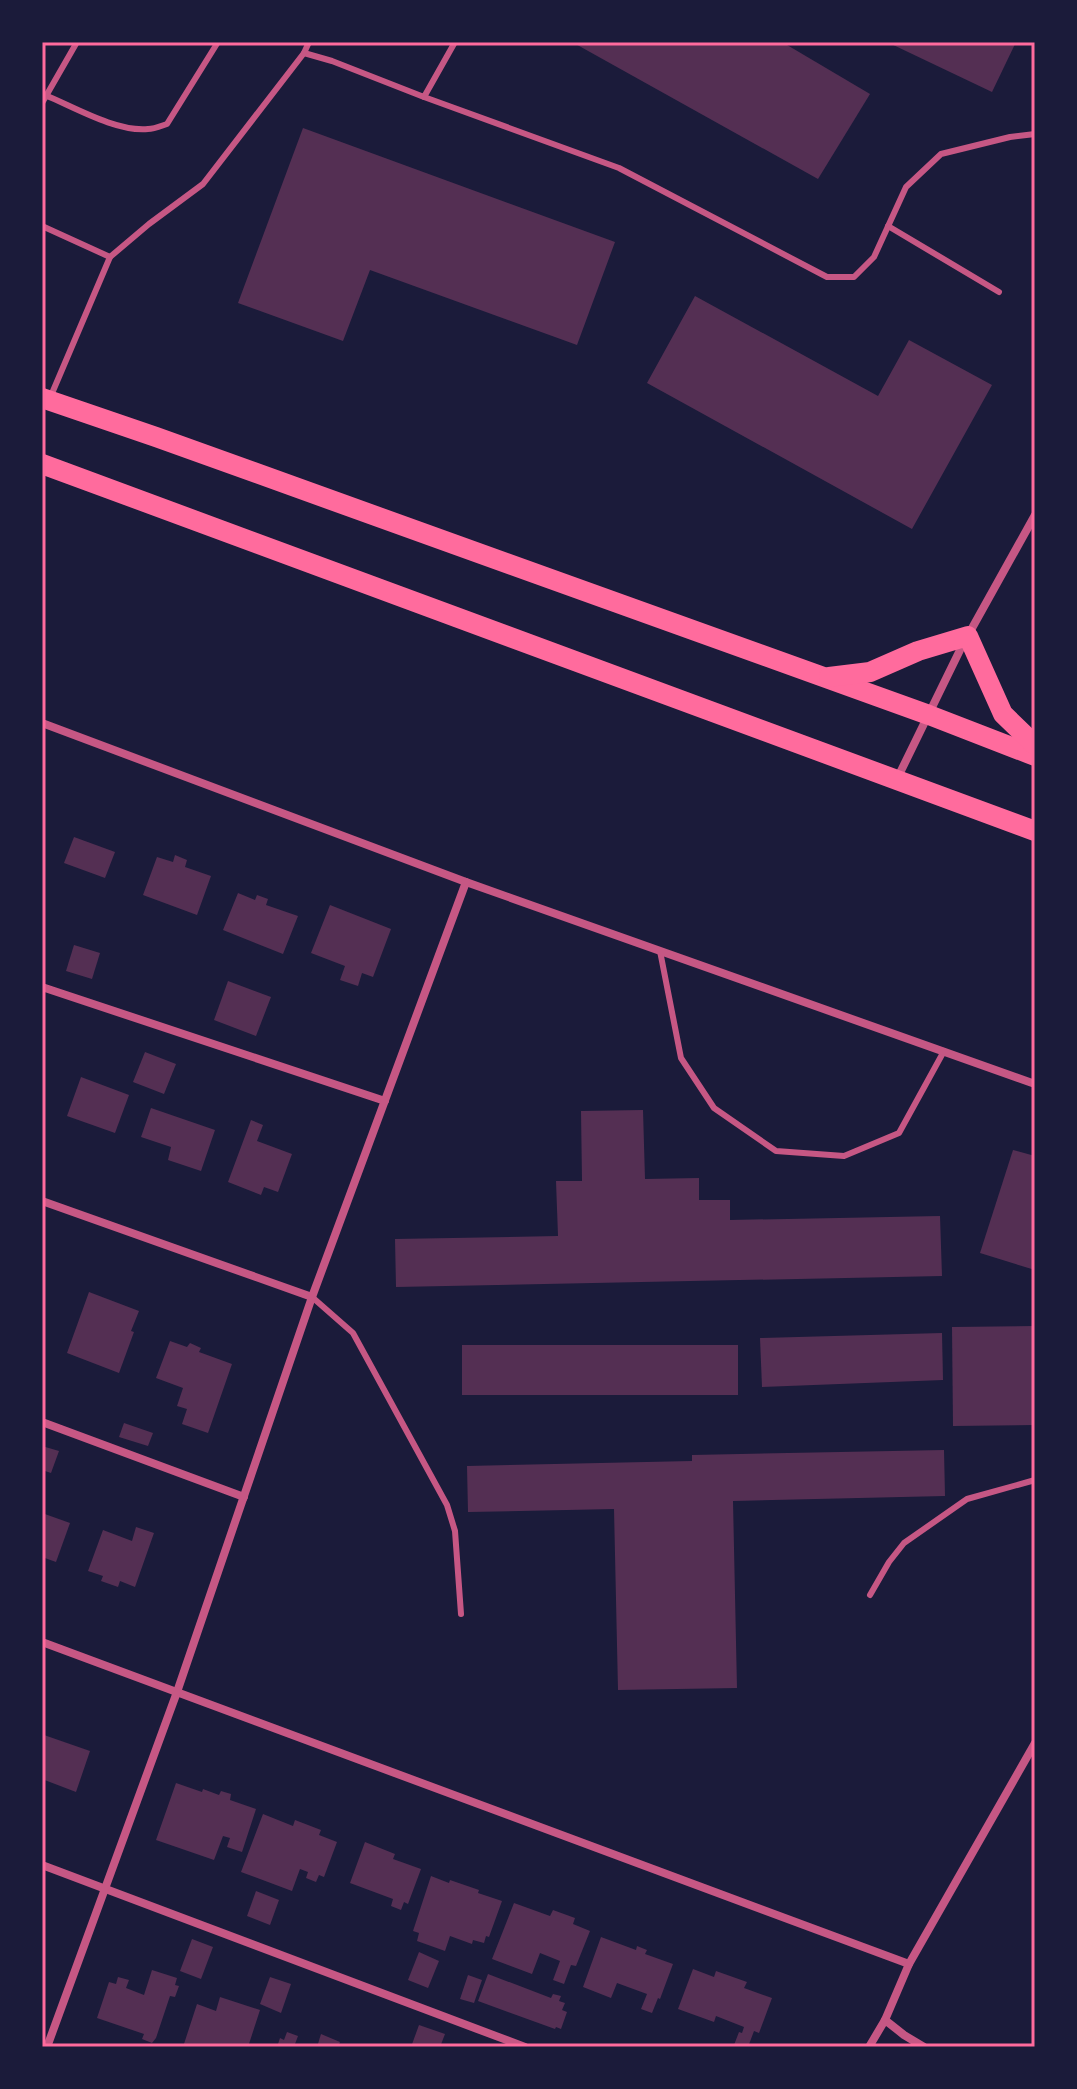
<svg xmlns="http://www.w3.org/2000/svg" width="1077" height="2089" font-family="Lato,sans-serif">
  <rect width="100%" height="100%" fill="#1b1b3a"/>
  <g fill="#542f53">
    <polygon points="572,42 782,42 870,94 818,179"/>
    <polygon points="887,42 1016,42 992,92"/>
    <polygon points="303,128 615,242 577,345 370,270 343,341 238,303"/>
    <polygon points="695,296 878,396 909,340 992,385 912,529 647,383"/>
    <polygon points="74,837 115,852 105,878 64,863"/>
    <polygon points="175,855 187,860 185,867 211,876 197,915 143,895 157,857 173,862"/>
    <polygon points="238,893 255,900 257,895 268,899 266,905 298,916 283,954 223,930"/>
    <polygon points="330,905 391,929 373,977 362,973 358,986 340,980 345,966 311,953"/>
    <polygon points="74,945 100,953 92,979 66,971"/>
    <polygon points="228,981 271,997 256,1036 214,1020"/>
    <polygon points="145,1052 176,1064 164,1094 133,1082"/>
    <polygon points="81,1077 129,1095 115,1133 67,1116"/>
    <polygon points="151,1108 215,1130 201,1171 168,1160 171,1147 141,1137"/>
    <polygon points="643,1110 645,1179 699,1178 699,1200 730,1200 730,1220 940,1216 942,1276 396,1287 395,1239 558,1236 556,1181 582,1181 581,1111"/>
    <polygon points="251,1120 263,1125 257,1141 292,1154 278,1192 264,1187 261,1195 228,1182"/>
    <polygon points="1013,1150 1035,1156 1035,1270 980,1253"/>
    <polygon points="89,1292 139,1311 131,1331 134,1332 119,1373 67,1353"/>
    <polygon points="1035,1326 1035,1425 953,1426 952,1327"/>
    <polygon points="942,1333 943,1380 762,1387 760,1338"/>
    <polygon points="170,1341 187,1347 190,1343 201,1348 199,1352 232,1364 208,1433 182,1424 187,1409 177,1406 183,1388 156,1378"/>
    <rect x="462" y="1345" width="276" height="50"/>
    <polygon points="124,1423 153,1433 148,1446 119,1437"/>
    <polygon points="42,1446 59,1451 51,1473 42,1470"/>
    <polygon points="944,1450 945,1496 733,1501 737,1688 618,1690 614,1509 468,1512 467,1466 692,1461 692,1455"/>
    <polygon points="42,1513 70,1523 56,1562 42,1557"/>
    <polygon points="136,1527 154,1533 135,1587 120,1581 118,1587 101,1581 103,1576 88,1571 103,1530 132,1541"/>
    <polygon points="44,1735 90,1751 76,1792 42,1779 42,1737 44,1738"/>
    <polygon points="176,1783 202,1792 203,1789 219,1795 221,1791 231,1794 230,1800 256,1809 242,1852 227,1847 230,1838 223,1836 214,1860 156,1840"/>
    <polygon points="263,1814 293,1826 295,1820 321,1830 319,1835 337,1842 324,1877 319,1875 316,1882 306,1878 308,1872 300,1869 292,1891 241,1872"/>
    <polygon points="365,1842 395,1854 393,1859 421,1869 408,1904 404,1902 401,1910 391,1906 393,1899 350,1883"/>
    <polygon points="431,1876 449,1883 450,1880 479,1890 478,1893 502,1901 489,1937 486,1936 484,1943 473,1940 472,1944 450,1936 445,1951 417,1941 419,1933 413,1931"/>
    <polygon points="256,1891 279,1900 270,1925 247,1916"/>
    <polygon points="514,1903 550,1916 553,1910 575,1918 573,1924 590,1931 576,1966 571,1965 564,1984 553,1980 560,1961 540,1953 532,1974 492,1959"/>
    <polygon points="601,1937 636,1950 637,1946 647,1950 645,1954 673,1964 660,1999 658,1998 652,2013 641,2009 647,1994 617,1983 611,1998 583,1987"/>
    <polygon points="192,1939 213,1947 201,1979 180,1971"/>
    <polygon points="419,1952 439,1961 428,1988 408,1980"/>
    <polygon points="693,1969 714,1977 716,1971 747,1982 744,1988 772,1998 759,2033 754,2031 748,2047 734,2045 739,2032 742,2033 744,2027 716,2016 714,2022 678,2009"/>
    <polygon points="152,1970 177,1978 175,1985 179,1986 175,1997 170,1996 156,2038 152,2043 142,2039 144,2034 97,2018 109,1982 116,1984 118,1977 129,1980 126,1988 144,1995"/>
    <polygon points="488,1974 551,1998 553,1994 561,1996 559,2001 565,2003 562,2010 567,2012 561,2029 556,2027 555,2029 478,2001"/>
    <polygon points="468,1975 482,1980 474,2003 460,1999"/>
    <polygon points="270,1977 291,1984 281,2013 260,2004"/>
    <polygon points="220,1997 260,2010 248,2047 183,2047 197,2004 216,2011"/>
    <polygon points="419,2025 445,2034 440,2047 411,2047"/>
    <polygon points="287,2032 298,2036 295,2044 302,2047 277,2047 280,2038 284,2040"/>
    <polygon points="321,2034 340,2042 338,2047 317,2047"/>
  </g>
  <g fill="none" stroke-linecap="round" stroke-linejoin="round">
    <g stroke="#c65784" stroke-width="6">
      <polyline points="304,53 332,61 424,97 455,42"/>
      <path d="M 45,95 C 74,107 116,132 148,129 C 154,129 161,126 167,124 L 218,42"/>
      <polyline points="424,97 619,168 827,277 854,277 874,257 906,187 941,154 1010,137 1035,134"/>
      <polyline points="42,103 77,42"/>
      <polyline points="42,226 110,257"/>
      <polyline points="888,226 999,292"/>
      <polyline points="50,398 110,257 149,224 203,184 304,53 309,42"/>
      <polyline points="660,951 681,1058 714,1108 776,1151 844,1156 899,1133 944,1051"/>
      <polyline points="312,1297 353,1333 447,1505 455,1531 461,1614"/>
      <polyline points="870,1595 889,1562 904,1543 967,1499 1035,1480"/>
    </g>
    <g stroke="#c65784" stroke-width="8">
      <polyline points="42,723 466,882 1035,1084"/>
      <polyline points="897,779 961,648 1035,515"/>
      <polyline points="42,987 385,1101"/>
      <polyline points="42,1201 312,1297"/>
      <polyline points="42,1422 244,1497"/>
      <polyline points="42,1642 909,1964"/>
      <polyline points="42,1865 525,2047"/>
      <polyline points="885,2020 904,2035 924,2047"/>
      <polyline points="47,2047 177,1692 312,1297 466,882"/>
      <polyline points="869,2047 885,2020 909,1964 1035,1743"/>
    </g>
    <g stroke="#ff6b9d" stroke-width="20">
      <polyline points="42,398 156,437 929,715 1035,756"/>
      <polyline points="42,464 1035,831"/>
      <polyline points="829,677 870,672 918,651 968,636 1003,714 1035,745"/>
    </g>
  </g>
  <rect width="1077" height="2089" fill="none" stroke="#1b1b3a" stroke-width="88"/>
  <rect x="44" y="44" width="989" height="2001" fill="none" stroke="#ff6b9d" stroke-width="3"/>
</svg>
